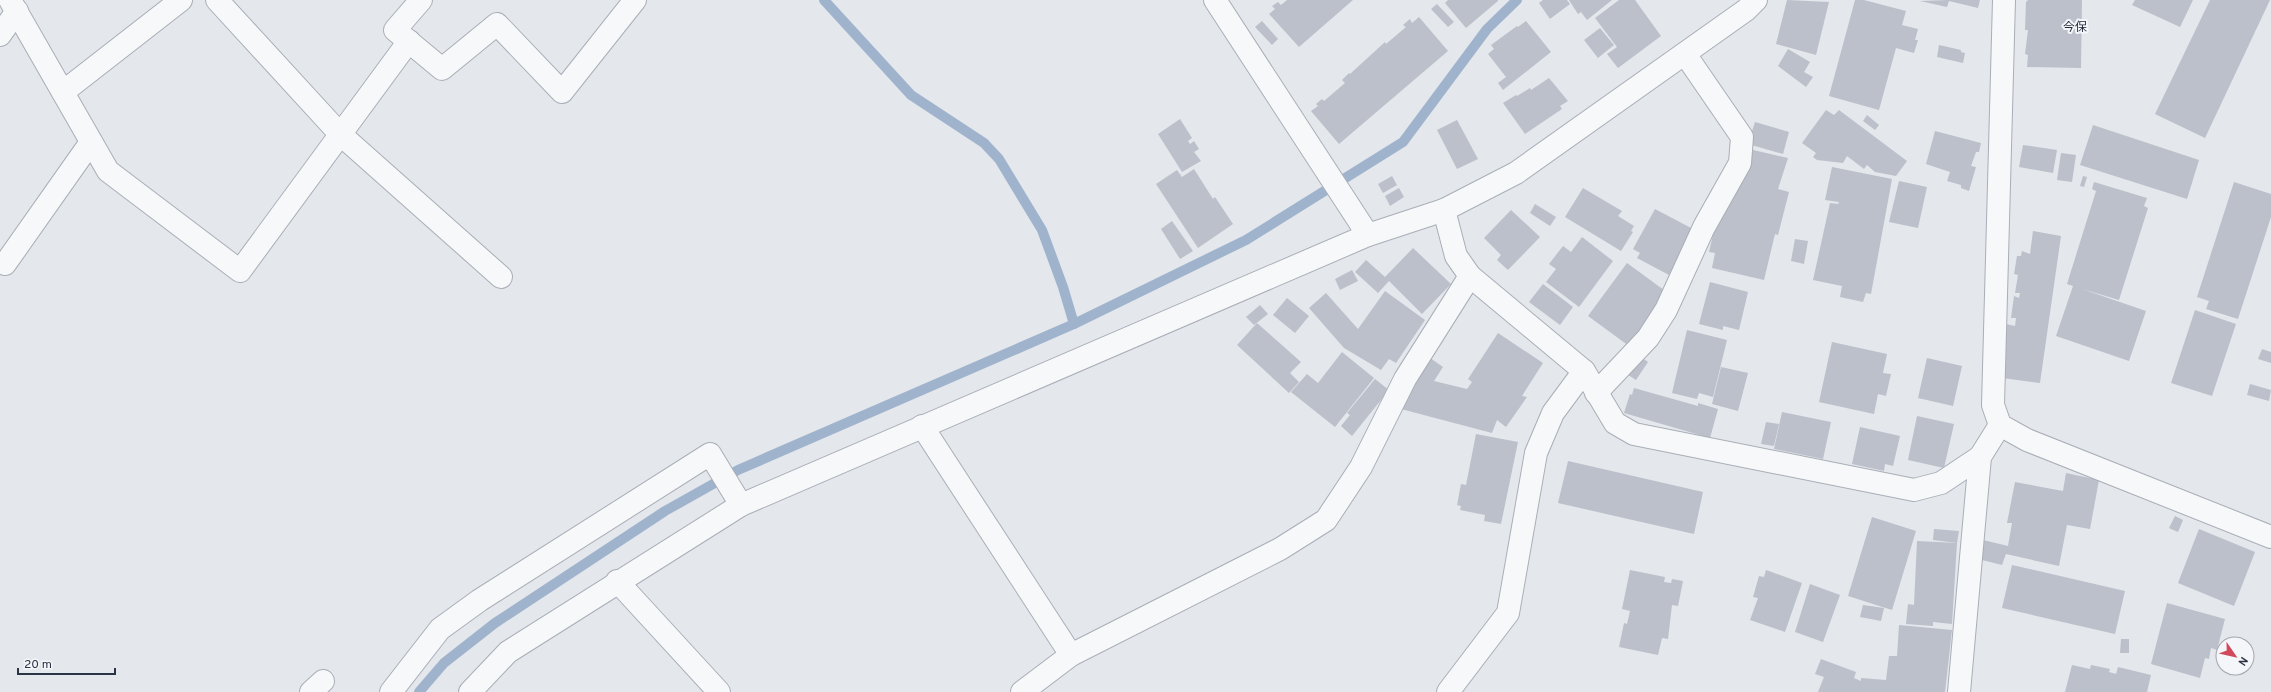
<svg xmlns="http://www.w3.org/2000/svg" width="2271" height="692" font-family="Overpass,'Noto Sans JP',sans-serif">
  <rect width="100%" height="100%" fill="#e4e7ec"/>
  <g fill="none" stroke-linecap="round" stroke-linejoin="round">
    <g stroke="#9fb4cc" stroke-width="10">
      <polyline points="824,0 911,95 984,143 999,159 1042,230 1063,287 1074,324"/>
      <polyline points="419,692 444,663 495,623 665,511 738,470 1074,324 1246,240 1403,142 1487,29 1517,0"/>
    </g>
  </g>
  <g fill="#bbc0ca">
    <polygon points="1287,0 1353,0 1299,47 1269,14 1275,9 1272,6 1278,2 1281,5"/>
    <polygon points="1448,0 1498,0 1498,1 1466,28 1445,3"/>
    <polygon points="1543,0 1567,0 1570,4 1550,19 1539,3"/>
    <polygon points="1569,0 1612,0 1587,20 1581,12 1578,14"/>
    <polygon points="1619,0 1635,0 1661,36 1618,68 1607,54 1617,47 1595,18"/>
    <polygon points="1787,0 1829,2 1816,55 1776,44"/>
    <polygon points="1855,0 1864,0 1906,11 1902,25 1918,29 1915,40 1918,40 1914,53 1896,48 1879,110 1829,96"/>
    <polygon points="1947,0 1980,0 1978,8 1949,1 1947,7 1920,1"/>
    <polygon points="2028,0 2082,0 2081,68 2027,67 2028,55 2025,54 2028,30 2025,30 2026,2"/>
    <polygon points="2135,0 2193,0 2180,27 2132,5"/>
    <polygon points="2210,0 2270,0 2205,138 2155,114"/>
    <polygon points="1437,4 1454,22 1448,27 1431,9"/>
    <polygon points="1419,17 1448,51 1339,144 1311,111 1318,106 1316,104 1322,99 1324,101 1345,83 1342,80 1349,73 1350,74 1385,42 1386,44 1406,27 1403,25 1410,19 1412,23"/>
    <polygon points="1262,21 1278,39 1272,45 1255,27"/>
    <polygon points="1526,21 1551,52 1503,90 1498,83 1506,77 1488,54 1494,49 1491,45 1517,26 1518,27"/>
    <polygon points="1600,28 1614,45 1598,58 1584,40"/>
    <polygon points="1939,45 1961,50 1961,52 1965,53 1963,63 1937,57"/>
    <polygon points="1788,49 1810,62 1804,72 1813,77 1806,87 1778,66"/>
    <polygon points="1549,78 1568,101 1560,106 1562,109 1525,134 1503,103 1516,95 1517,96 1530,88 1531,90"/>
    <polygon points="1826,110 1834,115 1839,110 1907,161 1896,176 1875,172 1867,165 1864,169 1847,156 1843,163 1817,160 1813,157 1816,153 1802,143"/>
    <polygon points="1867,115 1879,125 1875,130 1863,121"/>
    <polygon points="1180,119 1192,138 1188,141 1190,144 1194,141 1199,149 1194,152 1201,161 1182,172 1158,134"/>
    <polygon points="1457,120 1478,159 1457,169 1437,130"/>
    <polygon points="1755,122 1789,132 1783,154 1748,144"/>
    <polygon points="2093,125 2199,160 2187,199 2080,165"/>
    <polygon points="1935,131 1981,143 1979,152 1976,152 1971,166 1976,167 1969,191 1961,188 1961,185 1947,181 1950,172 1926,164"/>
    <polygon points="2023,145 2057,150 2053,173 2019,167"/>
    <polygon points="1749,149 1788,158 1778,189 1789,192 1778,235 1775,234 1764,280 1712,268 1715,253 1709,252 1719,209"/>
    <polygon points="2061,153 2076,155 2072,182 2057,180"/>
    <polygon points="1832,167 1892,179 1871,294 1866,293 1863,302 1840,297 1842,286 1813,280 1830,203 1838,204 1839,202 1825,200"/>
    <polygon points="1194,169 1213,199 1215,197 1233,224 1198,248 1156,184 1177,170 1182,177"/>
    <polygon points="1392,176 1397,185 1383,193 1378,184"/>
    <polygon points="2083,176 2087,177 2084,187 2080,186"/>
    <polygon points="1899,181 1927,187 1918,228 1889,222"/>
    <polygon points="2094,182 2147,198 2144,206 2148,208 2119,300 2082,289 2146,311 2129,361 2056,336 2073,286 2067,284 2096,191 2092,189"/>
    <polygon points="2234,182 2271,194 2271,217 2238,319 2206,309 2209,301 2197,297"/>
    <polygon points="1399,188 1404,197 1390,206 1385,196"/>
    <polygon points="1583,188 1622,211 1618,216 1634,226 1631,231 1633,232 1621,251 1565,217"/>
    <polygon points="1535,204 1556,217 1550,226 1530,213"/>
    <polygon points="1655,209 1693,229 1669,275 1637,258 1640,253 1633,249"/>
    <polygon points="1511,210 1540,237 1508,270 1497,260 1501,255 1484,238"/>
    <polygon points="1172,221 1193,251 1180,259 1161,229"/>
    <polygon points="2033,231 2061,236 2040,383 2002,378 2002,350 2006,350 2006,345 2004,344 2006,324 2015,326 2016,318 2011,318 2014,296 2019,298 2020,293 2015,293 2018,275 2014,274 2017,256 2021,256 2022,251 2030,254"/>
    <polygon points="1582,237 1613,261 1579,307 1546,282 1556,269 1549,264 1563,246 1571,252"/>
    <polygon points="1795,239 1808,241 1804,264 1791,261"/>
    <polygon points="1413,248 1451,284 1422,314 1389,281 1378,293 1355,272 1366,260 1385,277"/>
    <polygon points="1627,263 1668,293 1629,346 1588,316"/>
    <polygon points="1352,270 1358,281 1340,290 1335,279"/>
    <polygon points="1710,282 1748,292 1739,330 1723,326 1723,330 1699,324"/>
    <polygon points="1543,284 1573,307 1560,325 1529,302"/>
    <polygon points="1385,291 1425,320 1396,363 1389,359 1381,370 1344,348 1309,308 1326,293 1358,329"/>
    <polygon points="1287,298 1309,316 1295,333 1273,315"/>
    <polygon points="1260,305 1268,314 1254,325 1246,317"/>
    <polygon points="2195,310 2236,324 2212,396 2171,383"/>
    <polygon points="1257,323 1301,362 1290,373 1299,382 1289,393 1237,345"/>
    <polygon points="1687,330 1727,340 1713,397 1699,393 1697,399 1672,393"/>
    <polygon points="1498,333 1543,363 1522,396 1527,397 1506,427 1497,420 1492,433 1401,409 1423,353 1443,367 1434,381 1467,389 1472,382 1468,379"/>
    <polygon points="1832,342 1887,354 1883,373 1891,374 1886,396 1878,394 1874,414 1819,402"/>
    <polygon points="2262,349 2271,352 2271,363 2258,359"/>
    <polygon points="1342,352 1374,378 1335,427 1291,392 1307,374 1318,383"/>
    <polygon points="1638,355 1648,362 1636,380 1625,373"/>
    <polygon points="1927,358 1962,366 1953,406 1918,398"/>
    <polygon points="1721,367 1748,373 1738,411 1712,404"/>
    <polygon points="1375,379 1389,390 1352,436 1341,426 1350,415 1347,413"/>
    <polygon points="2250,384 2271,390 2269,401 2247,395"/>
    <polygon points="1634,388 1698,406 1698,403 1718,409 1710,438 1624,413 1630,394 1632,395"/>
    <polygon points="1782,412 1831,422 1823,459 1774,449"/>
    <polygon points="1917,416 1954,424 1944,468 1908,460"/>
    <polygon points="1766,422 1779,424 1774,446 1761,444"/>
    <polygon points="1860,427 1900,436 1893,466 1885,464 1884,471 1852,464"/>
    <polygon points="1476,434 1518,442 1501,524 1484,521 1485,515 1460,510 1461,506 1457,505 1461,484 1466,485"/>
    <polygon points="1568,461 1703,492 1694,534 1558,503"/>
    <polygon points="2066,473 2099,480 2090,529 2067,525 2059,566 2006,554 2002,565 1978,559 1983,540 2008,546 2012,523 2007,523 2015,482 2063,491"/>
    <polygon points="2175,516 2183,520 2178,532 2169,528"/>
    <polygon points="1872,517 1916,531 1892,610 1848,596"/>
    <polygon points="1934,529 1959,531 1957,543 1933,540"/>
    <polygon points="2199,529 2255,552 2234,606 2178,583"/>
    <polygon points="1917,541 1957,543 1952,624 1933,622 1933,626 1906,624 1908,604 1914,605"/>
    <polygon points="2012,565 2125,591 2115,634 2002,608"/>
    <polygon points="1630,570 1665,577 1664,582 1671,583 1672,579 1683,581 1678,606 1672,605 1668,639 1662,638 1658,655 1619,647 1624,623 1627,624 1630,611 1622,609"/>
    <polygon points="1766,570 1802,583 1785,632 1750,620 1758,598 1753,597 1759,576 1764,577"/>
    <polygon points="1810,584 1840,595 1823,642 1795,632"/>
    <polygon points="2167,603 2225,619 2217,650 2211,648 2209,659 2205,658 2200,678 2151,664"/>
    <polygon points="1863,605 1884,608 1881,621 1860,617"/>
    <polygon points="1899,625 1952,630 1945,692 1818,692 1824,677 1815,674 1821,659 1856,672 1854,678 1861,681 1861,678 1886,680 1889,656 1897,656"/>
    <polygon points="2121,639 2129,639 2129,653 2120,653"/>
    <polygon points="2072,665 2090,669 2091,665 2110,669 2109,672 2116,674 2118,667 2151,675 2147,692 2065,692"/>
  </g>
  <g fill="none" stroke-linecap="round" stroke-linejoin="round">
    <g stroke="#a9aeb7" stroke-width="24">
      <g id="minor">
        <polyline points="10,0 108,171 240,271 409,41"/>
        <polyline points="217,0 340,134 501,277"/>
        <polyline points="421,0 395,30 442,69 497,24 562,92 635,0"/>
        <polyline points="1215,0 1368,235"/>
        <polyline points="2004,0 1993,405 2000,425 2027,440 2271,537"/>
        <polyline points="0,35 17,11"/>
        <polyline points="63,92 181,0"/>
        <polyline points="5,264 91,142"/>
        <polyline points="1470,276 1584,371 1615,423 1634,434 1914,490 1941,483 1980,457"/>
        <polyline points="1596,393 1648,338 1666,310 1704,227 1740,163 1742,137 1685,54"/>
        <polyline points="922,426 1071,655"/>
        <polyline points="617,581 719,692"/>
        <polyline points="311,692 323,681"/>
        <polyline points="391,692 440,629 480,600 710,454 741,505"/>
        <polyline points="470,692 508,652 741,505 1368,235 1444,210 1516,173 1746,10 1756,0"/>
        <polyline points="1022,692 1071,655 1280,549 1326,520 1361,467 1405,379 1470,276 1456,256 1444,210"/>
        <polyline points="1448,692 1508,613 1536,453 1553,413 1584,371"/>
        <polyline points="1959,692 1980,457 2000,425"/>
      </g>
    </g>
    <use href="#minor" stroke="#f7f8fa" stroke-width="22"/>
  </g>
  <g text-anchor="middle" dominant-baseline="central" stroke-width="4" stroke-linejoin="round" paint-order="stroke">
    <g font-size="12" fill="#1d2536" stroke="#f4f6f9">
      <text x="2075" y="28">今保</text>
    </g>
  </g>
  <g transform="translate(2235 656) rotate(124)"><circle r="19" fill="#f4f6f9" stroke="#a4a8b1"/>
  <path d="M0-3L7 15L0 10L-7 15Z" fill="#d1495b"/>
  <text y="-6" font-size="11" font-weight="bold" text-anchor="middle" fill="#2b3445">N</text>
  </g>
  <path d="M18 668v6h97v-6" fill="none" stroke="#2b3445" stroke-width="2"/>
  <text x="24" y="668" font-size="12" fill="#2b3445" stroke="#f4f6f9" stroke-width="3" paint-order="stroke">20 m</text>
</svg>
